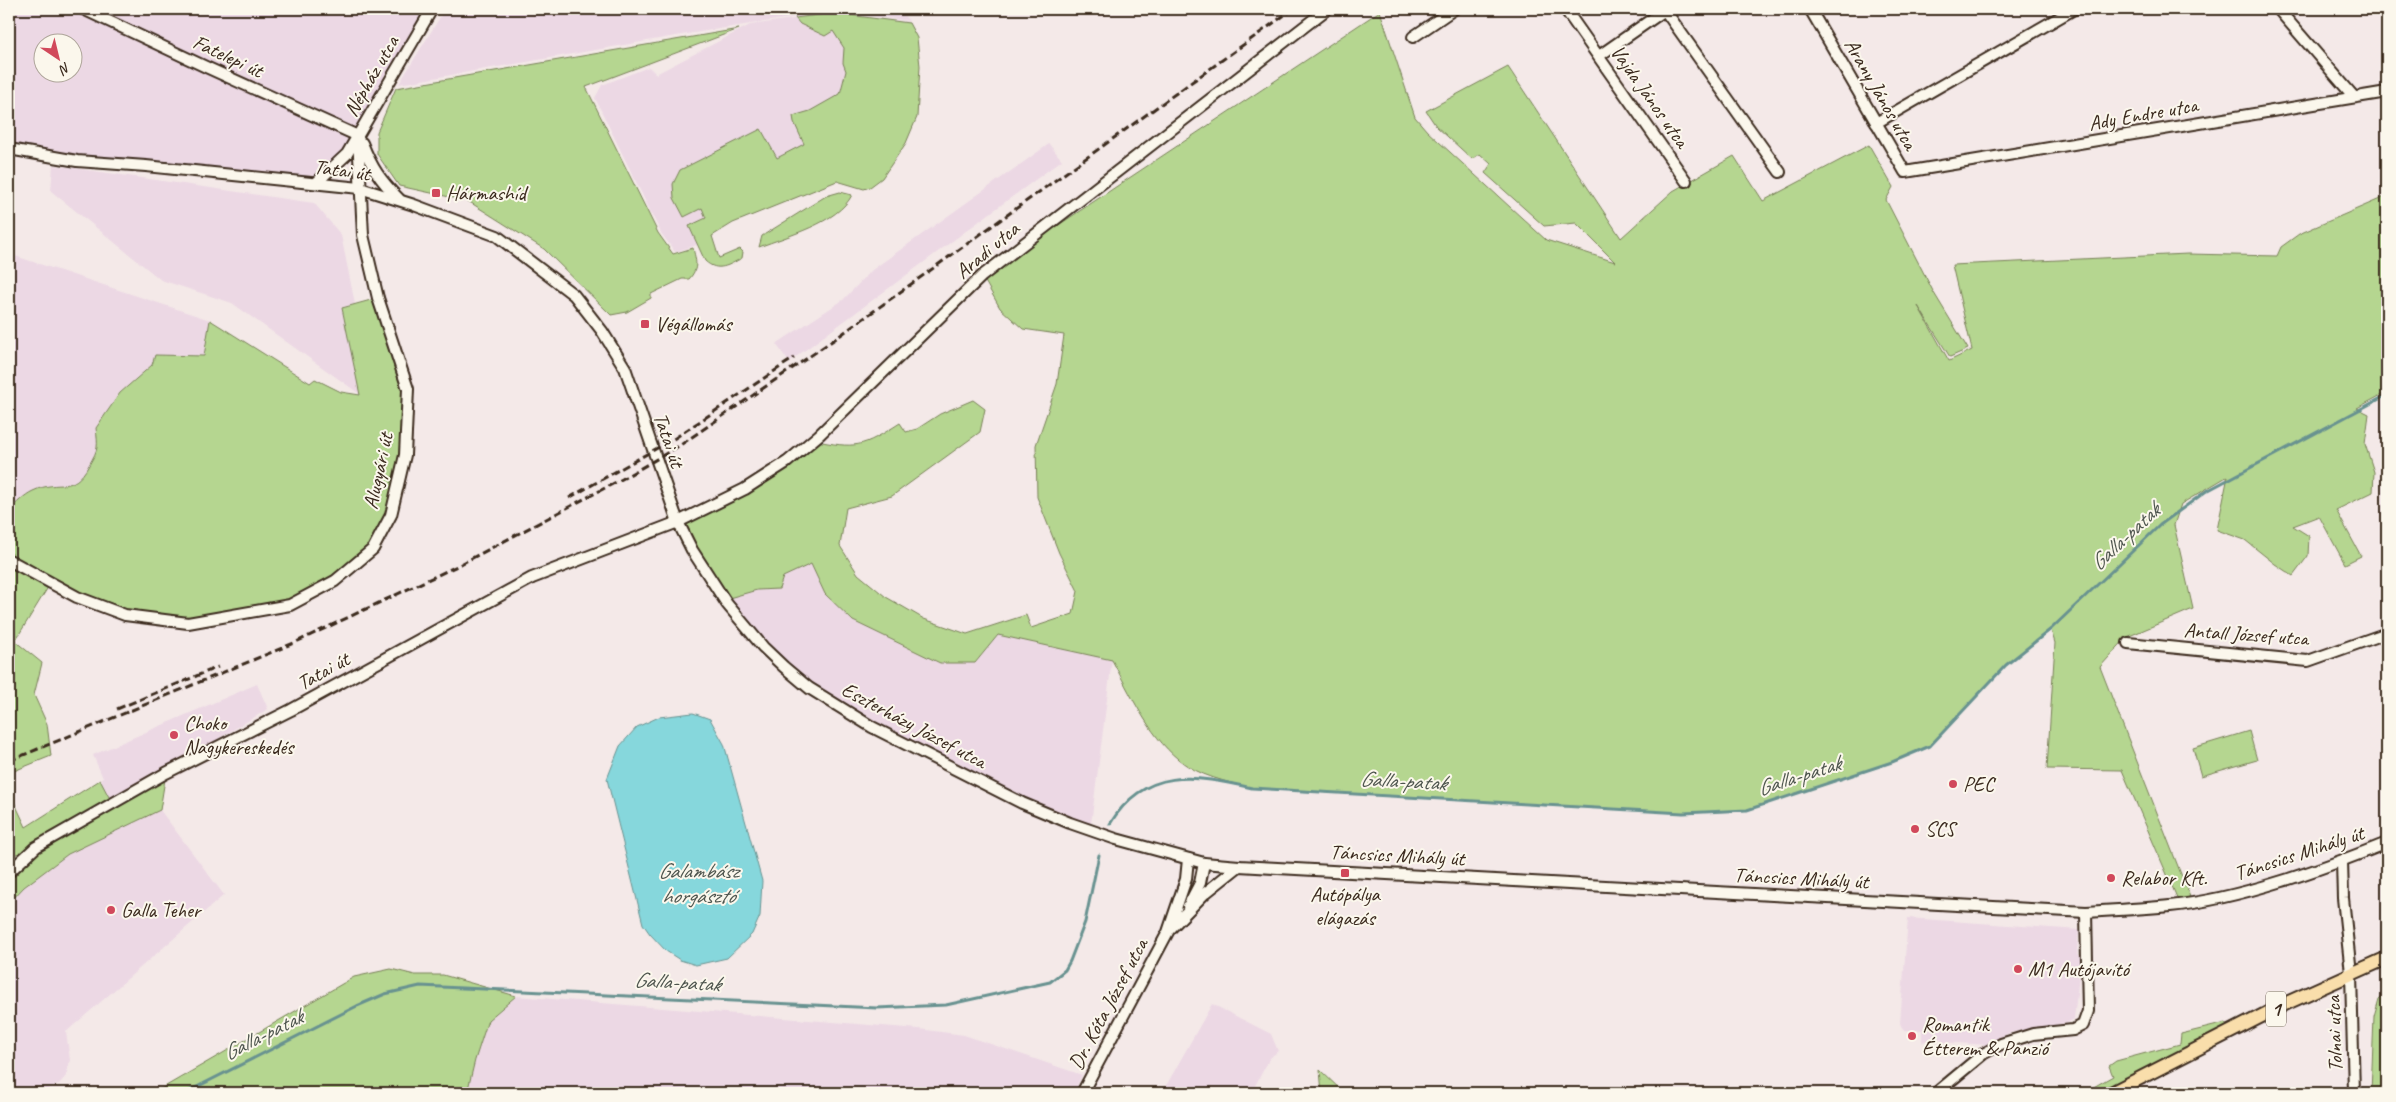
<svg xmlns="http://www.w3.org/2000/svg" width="2396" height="1102" font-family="Caveat,sans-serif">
  <rect width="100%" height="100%" fill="#f4e9e8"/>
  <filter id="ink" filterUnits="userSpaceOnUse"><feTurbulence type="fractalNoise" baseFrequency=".02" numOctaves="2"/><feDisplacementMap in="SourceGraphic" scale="10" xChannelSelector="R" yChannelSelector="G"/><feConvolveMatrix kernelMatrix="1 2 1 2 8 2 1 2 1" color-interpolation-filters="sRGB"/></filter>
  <g filter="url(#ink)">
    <g fill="#ecd8e4" fill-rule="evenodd">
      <path d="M 9,9 L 433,9 L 358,136 L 316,183 L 9,149 ZM 42,42 L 72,42 L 72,72 L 42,72 Z"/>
      <polygon points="445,9 898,9 909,21 834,11 693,33 399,84"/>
      <polygon points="834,13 909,22 917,38 920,66 917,117 906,143 896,159 882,178 870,187 864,189 837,181 733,223 697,245 675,252 661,233 595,98 602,85 649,67 656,74 750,25"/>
      <polygon points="1049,144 1062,160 789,362 776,344 843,300 872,270"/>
      <polygon points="53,165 314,203 341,235 355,304 342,308 361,395 232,303 161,280 51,191"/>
      <polygon points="9,254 210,320 204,356 155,355 152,365 120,393 96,428 99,448 83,477 69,484 48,486 9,510"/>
      <polygon points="811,564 825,594 853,621 940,663 975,663 998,635 1112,660 1091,824 1055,812 969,771 833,699 809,682 766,643 729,598 757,590 779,589 783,577"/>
      <polygon points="257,684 268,709 203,748 166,773 110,799 100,780 103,778 93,755"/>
      <polygon points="160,810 224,895 66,1032 70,1060 66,1076 59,1084 39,1093 9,1093 9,903 24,887 68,854"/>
      <polygon points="1908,918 2079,930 2077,951 2081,959 2074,1019 2067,1023 2009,1033 1988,1045 1941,1042 1941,1039 1933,1039 1922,1042 1922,1030 1903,1030 1900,1023"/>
      <polygon points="516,996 919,1029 964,1035 1082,1075 1074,1093 467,1093 475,1060 488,1020"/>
      <polygon points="1212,1004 1271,1034 1278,1051 1270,1058 1251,1093 1162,1093"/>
    </g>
    <g fill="#b5d690" stroke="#788057">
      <path d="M 1380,11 L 1415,117 L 1427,131 L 1546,240 L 1615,262 L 1576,223 L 1544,226 L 1485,173 L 1491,164 L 1480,154 L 1472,159 L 1436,126 L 1426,111 L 1508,67 L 1621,238 L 1673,191 L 1734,156 L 1763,201 L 1869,145 L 1893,187 L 1886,200 L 1934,293 L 1968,349 L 1950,357 L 1918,306 L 1949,361 L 1972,350 L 1952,265 L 2188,254 L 2277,256 L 2281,247 L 2299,234 L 2387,196 L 2387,392 L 2357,408 L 2369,414 L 2365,444 L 2374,472 L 2373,492 L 2336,510 L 2361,556 L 2345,564 L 2319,516 L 2293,526 L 2309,536 L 2308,556 L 2293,576 L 2275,564 L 2245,540 L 2217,530 L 2228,476 L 2181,504 L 2174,525 L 2193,609 L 2127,637 L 2100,667 L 2190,897 L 2178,900 L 2122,770 L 2047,769 L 2055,643 L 2051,630 L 2006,665 L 1930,746 L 1892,762 L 1747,810 L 1683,813 L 1252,788 C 1227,782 1198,776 1178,759 C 1148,734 1130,693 1112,660 L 998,635 L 975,663 L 940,663 L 853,621 L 825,594 L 811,564 L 783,577 L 779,589 L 757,590 L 729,598 L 678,522 L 745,489 L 812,440 C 857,449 861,448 900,423 L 906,432 L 917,429 L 940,414 L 973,400 L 985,409 L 980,432 L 892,496 L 846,508 L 840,546 L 858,574 L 886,597 L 924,619 L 967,634 L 1026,615 L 1031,628 L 1073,614 L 1078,591 L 1059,553 L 1037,497 L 1036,445 L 1057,384 L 1064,335 L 1023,329 L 1000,308 L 982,276 Z"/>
      <path d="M 834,13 L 909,23 L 917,38 L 920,66 L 917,117 L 906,143 L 882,178 L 870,187 L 864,189 L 837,181 L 733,223 L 712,236 L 719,258 L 740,249 L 743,252 L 742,258 C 729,265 718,273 705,261 L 689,226 L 706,218 L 702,208 L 684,217 L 674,198 L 673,184 L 680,170 L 761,129 L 777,158 L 804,144 L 794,122 L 793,116 L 810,111 L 840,94 L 846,71 L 843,63 L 844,48 L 833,31 L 825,36 L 800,24 L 795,18 Z"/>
      <path d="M 739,29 L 586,87 L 658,233 L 673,254 L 693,248 C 696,261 699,268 689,279 L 682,279 L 651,294 L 651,298 L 627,312 L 611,315 L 544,249 L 468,201 L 399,186 L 377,154 L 377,132 L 396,88 Z"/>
      <path d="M 840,192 L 852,195 C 838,223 787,236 759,247 L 762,236 L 826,196 Z"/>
      <path d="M 378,298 L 408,389 L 407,424 L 391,515 L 373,549 L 335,581 L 290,605 L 188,623 L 125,615 L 50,584 L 15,641 L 42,663 L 34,695 L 47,724 L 51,756 L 9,773 L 9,510 C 16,504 24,495 33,491 C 60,478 72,496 89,465 C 99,448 98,447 96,428 L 120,393 L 152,365 L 155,355 L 204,356 L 210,320 L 310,383 L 315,379 L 341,392 L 360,395 L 342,308 Z"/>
      <polygon points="2249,731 2257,760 2201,776 2193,748"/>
      <polygon points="166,773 160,810 68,854 24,887 9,903 9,871 34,847 9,857 9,791 26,827 100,780 110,799"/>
      <polygon points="391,969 415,975 443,975 516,996 488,1020 475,1060 467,1093 154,1093 354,977"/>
      <polygon points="2387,991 2387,1093 2371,1093 2374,1017 2379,999"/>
      <polygon points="2226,1023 2229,1029 2106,1093 2083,1093 2113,1076 2109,1066 2116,1061 2180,1044 2181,1034"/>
      <polygon points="1320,1070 1344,1093 1322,1093"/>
    </g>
    <polygon fill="#86d7dc" stroke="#689290" points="693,713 710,719 724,744 762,881 760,916 752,934 727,958 696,965 680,960 666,951 650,934 643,924 607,779 620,746 637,727 659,717"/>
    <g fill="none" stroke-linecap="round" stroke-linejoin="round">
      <g stroke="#689290" stroke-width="3">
        <path d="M 1110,824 C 1145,766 1195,775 1252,788 L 1683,813 L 1747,810 L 1892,762 L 1930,746 L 2006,665 L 2051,629 L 2160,525 L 2205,492 L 2387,395"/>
        <polyline points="185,1093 357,1006 385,994 420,986 877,1008 946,1005 1050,982 1065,970 1070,961 1085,922 1099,855"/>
      </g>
      <g stroke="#3b2a1e" stroke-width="14">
        <g id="minor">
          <polyline points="83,9 206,67 358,136"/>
          <polyline points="1565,9 1686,181"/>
          <polyline points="1664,9 1780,172"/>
          <polyline points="1810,9 1905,172 2387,92"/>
          <polyline points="2278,9 2354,97"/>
          <polyline points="1413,37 1454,9"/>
          <polyline points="1599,56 1665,10"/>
          <polyline points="1876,123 2074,9"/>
          <path d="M 362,143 C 372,168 380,180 399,199"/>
          <path d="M 9,149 L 77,161 L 146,166 L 360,188 L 414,205 L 497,236 L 574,295 L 602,331 L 625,368 L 678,522 L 692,550 L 727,604 L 763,647 L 784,667 L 809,688 L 872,727 L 1022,803 L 1070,823 L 1116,839 L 1204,863 L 1239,866 L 2086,912 C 2114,910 2142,909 2170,906 C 2240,899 2322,869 2387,843"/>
          <polyline points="316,183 347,154 432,9"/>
          <polyline points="9,560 77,597 125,615 188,623 290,605 335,581 373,549 391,515 405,455 408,389 378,298 363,235 358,136"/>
          <polyline points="2128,643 2308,661 2387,633"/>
          <polyline points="2342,861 2343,898 2351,973 2354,1093"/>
          <polyline points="9,872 36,847 166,773 291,710 532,578 678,522 745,489 787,462 819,435 982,276 1327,9"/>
          <polyline points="1188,906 1200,883 1204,863"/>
          <polyline points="1170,929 1204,894 1239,866"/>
          <polyline points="1082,1093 1168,932 1186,879 1188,859"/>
          <polyline points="1936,1093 1983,1054 2001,1044 2033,1034 2073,1030 2083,1025 2088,1011 2086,912"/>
        </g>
      </g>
      <g stroke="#3b2a1e" stroke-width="16">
        <polyline id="major" points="2111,1093 2289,1002 2387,958"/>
      </g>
      <use href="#minor" stroke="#fbf7ec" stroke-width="10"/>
      <use href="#major" stroke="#f9deab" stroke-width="12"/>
      <g stroke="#3b2a1e" stroke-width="3" stroke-dasharray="8 4" stroke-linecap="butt">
        <polyline points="569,498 675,438 794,358"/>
        <polyline points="117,709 218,667"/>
        <polyline points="9,761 294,643 459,565 622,479 679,446 835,339 1293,9"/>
      </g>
    </g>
  </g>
  <g fill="#d1495b" stroke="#fbf7ec" stroke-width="2">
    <rect x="431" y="188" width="10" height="10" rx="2.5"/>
    <rect x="640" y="319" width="10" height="10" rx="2.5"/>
    <circle cx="174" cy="735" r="5"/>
    <circle cx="1953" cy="784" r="5"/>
    <circle cx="1915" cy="829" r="5"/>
    <rect x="1340" y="868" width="10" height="10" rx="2.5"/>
    <circle cx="2111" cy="878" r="5"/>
    <circle cx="111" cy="910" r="5"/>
    <circle cx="2018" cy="969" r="5"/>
    <circle cx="1912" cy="1036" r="5"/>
  </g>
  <g text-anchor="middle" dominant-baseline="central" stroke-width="4" stroke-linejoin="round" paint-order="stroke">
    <rect fill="#fbf7ec" stroke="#75685c" stroke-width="1" x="2266" y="991.5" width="20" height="35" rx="4"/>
    <g font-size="20" font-weight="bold" fill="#3b2a1e">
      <text x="2276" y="1009">1</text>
    </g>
    <g font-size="21" fill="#3b2a1e" stroke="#fbf7ec">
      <text transform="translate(228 56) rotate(25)">Fatelepi út</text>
      <text transform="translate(371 76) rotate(-60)">Népház utca</text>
      <text transform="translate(1881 94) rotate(60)">Arany János utca</text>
      <text transform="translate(1650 96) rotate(55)">Vajda János utca</text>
      <text transform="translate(2143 114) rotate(-10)">Ady Endre utca</text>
      <text transform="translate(342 170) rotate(8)">Tatai út</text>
      <text transform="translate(987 250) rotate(-40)">Aradi utca</text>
      <text transform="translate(669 440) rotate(71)">Tatai út</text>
      <text transform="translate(378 471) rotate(-78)">Alugyári út</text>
      <text transform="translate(2246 634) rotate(4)">Antall József utca</text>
      <text transform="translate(323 671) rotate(-29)">Tatai út</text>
      <text transform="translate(914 725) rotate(28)">Eszterházy József utca</text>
      <text transform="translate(2299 853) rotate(-18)">Táncsics Mihály út</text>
      <text transform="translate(1397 855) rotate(3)">Táncsics Mihály út</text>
      <text transform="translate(1801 878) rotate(3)">Táncsics Mihály út</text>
      <text transform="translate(1108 1004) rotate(-62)">Dr. Kóta József utca</text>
      <text transform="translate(2334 1034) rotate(-92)">Tolnai utca</text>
    </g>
    <g font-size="21" fill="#3b2a1e" stroke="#fbf7ec" text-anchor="start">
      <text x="446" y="193">Hármashíd</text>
      <text x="655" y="324">Végállomás</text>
      <text x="184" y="723">Choko<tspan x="184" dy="24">Nagykereskedés</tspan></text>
      <text x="1963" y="784">PEC</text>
      <text x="1925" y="829">SCS</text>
      <text x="2121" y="878">Relabor Kft.</text>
      <text x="1345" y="894" text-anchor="middle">Autópálya<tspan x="1345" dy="24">elágazás</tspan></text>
      <text x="121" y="910">Galla Teher</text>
      <text x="2028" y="969">M1 Autójavító</text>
      <text x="1922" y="1024">Romantik<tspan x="1922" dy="24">Étterem &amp; Panzió</tspan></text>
    </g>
    <g font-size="22" font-style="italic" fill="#4e554e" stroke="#fbf7ec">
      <text transform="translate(2125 537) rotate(-43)">Galla-patak</text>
      <text transform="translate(1799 776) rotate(-18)">Galla-patak</text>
      <text transform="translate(1403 781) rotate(3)">Galla-patak</text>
      <text x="698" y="871">Galambász<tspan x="698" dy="25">horgásztó</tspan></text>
      <text transform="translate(677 982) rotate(3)">Galla-patak</text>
      <text transform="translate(263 1035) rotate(-27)">Galla-patak</text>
    </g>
  </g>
  <rect width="2396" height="1102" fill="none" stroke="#fbf7ec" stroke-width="30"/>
  <rect x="15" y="15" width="2366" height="1072" fill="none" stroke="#3b2a1e" stroke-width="2" filter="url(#ink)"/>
  <g transform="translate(58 58) rotate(145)"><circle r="24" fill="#fbf7ec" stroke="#aea59a"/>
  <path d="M0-4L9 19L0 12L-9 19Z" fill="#d1495b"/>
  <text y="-8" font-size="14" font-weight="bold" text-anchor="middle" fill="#3b2a1e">N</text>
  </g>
</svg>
